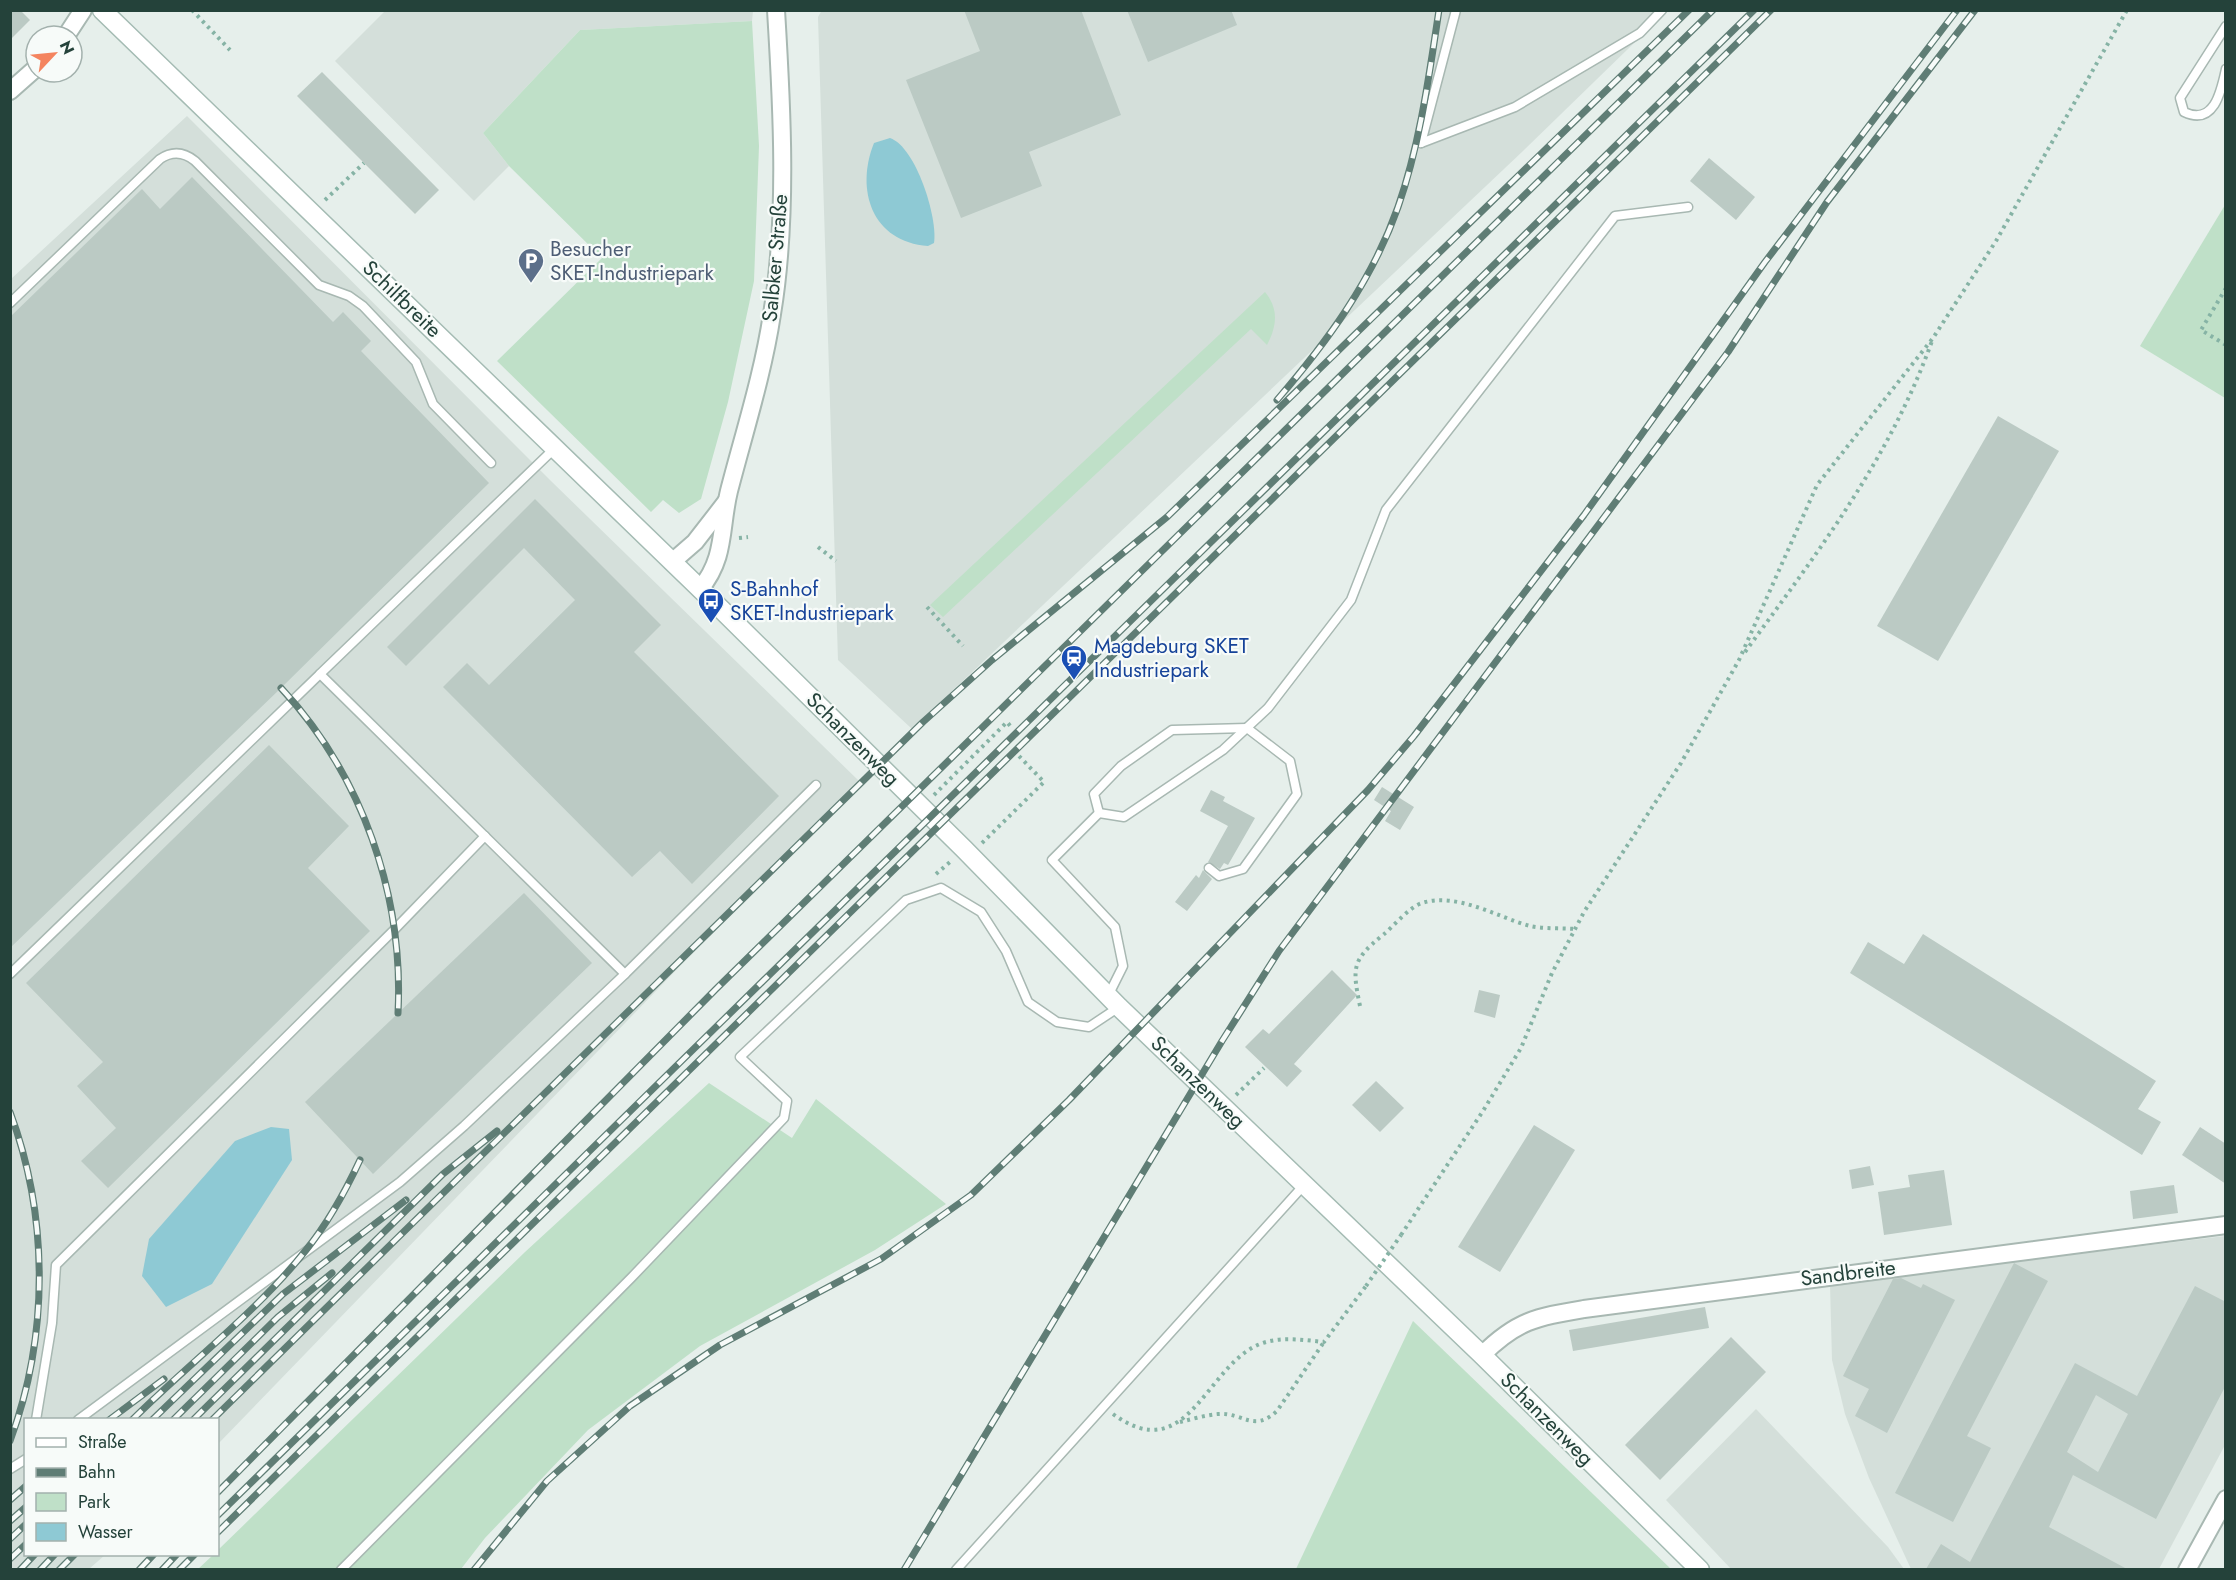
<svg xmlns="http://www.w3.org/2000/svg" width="2236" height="1580" font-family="Jost,sans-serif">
  <rect width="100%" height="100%" fill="#e6efeb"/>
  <g fill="#d4dfda">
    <polygon points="822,10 1667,11 1523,151 912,729 838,660 818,17"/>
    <polygon points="385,11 753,11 752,21 580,30 483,133 509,166 474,201 335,61"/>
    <polygon points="187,116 551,481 859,781 218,1444 218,1420 26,1420 26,1554 105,1555 89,1569 11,1570 11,279"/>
    <polygon points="2225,1236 2225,1445 2159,1569 1911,1569 1869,1478 1845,1414 1832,1360 1830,1284"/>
    <polygon points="1756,1409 1888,1547 1904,1569 1731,1569 1666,1500"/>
  </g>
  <g fill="#bfe0c8">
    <polygon points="752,21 759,146 754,281 728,402 701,499 679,513 663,500 651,512 497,361 602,258 509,166 483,133 580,30"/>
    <polygon points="2225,205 2225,398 2140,346"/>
    <path d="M 1265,292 C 1279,309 1277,326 1267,345 L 1251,329 L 943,617 L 930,605 Z"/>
    <polygon points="709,1083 792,1138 816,1099 946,1204 875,1250 700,1346 588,1430 485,1538 461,1569 197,1570 213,1555 218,1554 218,1550 525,1252"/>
    <polygon points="1413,1321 1671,1569 1296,1569"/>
  </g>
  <g fill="#8ec9d4">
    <path d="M 890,138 C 916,147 938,218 934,243 L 928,246 C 872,242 855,190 874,143 Z"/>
    <polygon points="271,1127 289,1129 292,1160 212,1284 166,1307 142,1276 149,1239 235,1141"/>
  </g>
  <g fill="#bbcac4" fill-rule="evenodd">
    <polygon points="10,10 20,10 30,20 10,40"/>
    <polygon points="964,10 1081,10 1121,115 1029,152 1042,186 961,218 906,80 980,51"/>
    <polygon points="1127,10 1231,10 1237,25 1148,62"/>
    <polygon points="322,72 439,190 415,214 297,96"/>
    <polygon points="1709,158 1755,197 1736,220 1690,181"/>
    <polygon points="192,177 333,322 343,312 371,341 361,351 489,483 281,688 10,948 10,317 142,189 160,209"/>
    <polygon points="1998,416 2059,451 1938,661 1877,626"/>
    <polygon points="535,499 661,625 634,652 779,796 692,884 660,851 632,877 443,687 467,663 489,685 575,600 524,548 406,666 387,647"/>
    <polygon points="269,745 349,826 308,868 370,931 108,1188 81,1161 116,1128 77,1086 103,1062 26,983"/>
    <polygon points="1382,787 1414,807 1400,830 1385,821 1391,811 1374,800"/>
    <polygon points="1211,790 1225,797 1223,801 1255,818 1228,865 1224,863 1220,869 1208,862 1228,826 1200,811"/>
    <polygon points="1203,870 1212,879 1187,911 1175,902 1196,875 1199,878"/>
    <polygon points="524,893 592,963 373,1174 305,1102"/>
    <polygon points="1923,934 2156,1081 2138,1109 2161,1122 2142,1155 1850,973 1868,942 1904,964"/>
    <polygon points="1332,970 1357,995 1294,1064 1302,1071 1287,1087 1245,1047 1263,1029 1269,1034"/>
    <polygon points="1479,990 1500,995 1495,1018 1474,1012"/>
    <polygon points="1376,1081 1404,1108 1380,1132 1352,1105"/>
    <polygon points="1534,1125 1575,1150 1500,1272 1458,1247"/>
    <polygon points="2200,1127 2226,1144 2226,1184 2182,1155"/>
    <polygon points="1870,1166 1874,1185 1852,1189 1849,1170"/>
    <polygon points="1944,1170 1952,1225 1884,1235 1878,1192 1910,1187 1908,1175"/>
    <polygon points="2174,1185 2178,1213 2133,1219 2130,1191"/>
    <polygon points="2014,1263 2048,1281 1967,1436 1991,1448 1953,1522 1895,1493"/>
    <polygon points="1901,1278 1921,1288 1923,1284 1955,1300 1887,1433 1855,1416 1869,1389 1843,1376 1893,1279"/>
    <path d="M 2195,1286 L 2226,1302 L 2226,1385 L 2156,1519 L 2073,1475 L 2049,1527 L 2127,1569 L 1926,1569 L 1941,1544 L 1970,1562 L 2075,1363 L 2137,1396 ZM 2096,1395 L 2128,1414 L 2098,1472 L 2067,1452 Z"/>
    <polygon points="1705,1307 1709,1328 1573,1351 1569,1330"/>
    <polygon points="1731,1337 1766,1372 1660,1480 1625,1445"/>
  </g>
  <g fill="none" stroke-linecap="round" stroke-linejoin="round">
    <g stroke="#a8b8b2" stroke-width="11">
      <g id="service">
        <path d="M 2226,26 L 2180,98 L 2184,112 C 2214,126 2221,92 2226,69"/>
        <polyline points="1421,143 1515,107 1640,33 1662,10"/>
        <polyline points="1421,143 1456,10"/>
        <path d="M 10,303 L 160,159 C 172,151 184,152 195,161 L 319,285 L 349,296 L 363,306 L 416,362 L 433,404 L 491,463"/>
        <polyline points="555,448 320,674 625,974 816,785"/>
        <polyline points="1099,813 1124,817 1223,750 1268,708 1351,600 1386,510 1615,216 1688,207"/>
        <polyline points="1099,813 1094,794 1121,766 1172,730 1247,728 1290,761 1297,794 1243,869 1219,876 1209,868"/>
        <polyline points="1099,813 1052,860 1115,927 1123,966 1108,996"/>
        <polyline points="10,974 320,674"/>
        <polyline points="36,1420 52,1323 56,1265 395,929 485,836"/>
        <polyline points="78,1420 400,1182 464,1126 625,974"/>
        <polyline points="10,1469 26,1459"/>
        <polyline points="341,1570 632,1277 784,1118 787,1101 740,1057 906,900 941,888 981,912 1006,951 1028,1002 1057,1022 1089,1027 1119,1007"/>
        <polyline points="956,1570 1304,1185"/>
      </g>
    </g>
    <g stroke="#a8b8b2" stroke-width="20">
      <g id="minor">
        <polyline points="66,36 83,10"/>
        <polyline points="10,91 36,68"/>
        <polyline points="672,562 695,542 726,502"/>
        <path d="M 700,589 C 726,558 720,528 729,491 C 744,433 763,374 772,314 C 788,218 782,107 776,10"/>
        <path d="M 1482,1355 C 1517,1320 1537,1317 1584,1309 L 2226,1225"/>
        <polyline points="2187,1570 2226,1499"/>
      </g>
    </g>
    <g stroke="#a4bbb3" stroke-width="21">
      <polyline id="secondary" points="102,10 722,610 964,849 1119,1007 1482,1355 1700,1570"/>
    </g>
    <g stroke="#86b3a5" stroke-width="4" stroke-dasharray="3 4.5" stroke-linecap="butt">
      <polyline points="192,10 230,50"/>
      <polyline points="325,200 364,163"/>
      <polyline points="2226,288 2201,330 2226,345"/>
      <polyline points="739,538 748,537"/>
      <polyline points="818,547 836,561"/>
      <polyline points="927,607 963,646"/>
      <path d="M 1745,652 C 1818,552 1890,458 1932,341"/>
      <polyline points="934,795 1007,722 1012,728"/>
      <polyline points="982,843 1044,782 1018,755"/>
      <polyline points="936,874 950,862"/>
      <path d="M 1360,1006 C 1352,967 1352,960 1383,935 C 1394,926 1409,907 1422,903 C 1457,892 1497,917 1530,926 C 1544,929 1561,928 1576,929"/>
      <polyline points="1236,1095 1264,1068"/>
      <polyline points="1401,1235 1483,1111 1521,1048 1552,973 1584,912 1681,763 1739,660 1817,485 1933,338 1996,241 2127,10"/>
      <path d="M 1113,1414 C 1188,1469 1206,1365 1260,1344 C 1281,1336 1303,1340 1324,1342 L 1366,1286"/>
      <path d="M 1180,1422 C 1192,1419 1206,1415 1218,1414 C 1243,1412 1253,1433 1277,1411 L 1324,1342"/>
    </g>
    <use href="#service" stroke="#fff" stroke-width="8"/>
    <use href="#minor" stroke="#fff" stroke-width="16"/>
    <use href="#secondary" stroke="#fff" stroke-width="18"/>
    <g stroke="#5f7d75" stroke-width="7">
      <g id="rail">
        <path d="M 1277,400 C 1327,342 1372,281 1398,207 C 1420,144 1429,76 1439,10"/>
        <path d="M 281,688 C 362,775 404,895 398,1013"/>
        <path d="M 10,1112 C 49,1217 49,1336 10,1441"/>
        <polyline points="109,1420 164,1379"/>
        <path d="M 132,1420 C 187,1365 259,1310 306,1250 C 328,1223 345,1192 360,1160"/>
        <polyline points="152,1420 283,1294 406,1200"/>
        <polyline points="173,1420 278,1317 332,1273"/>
        <polyline points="193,1420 443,1174 497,1131"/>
        <polyline points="212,1420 923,722 992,660 1167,517 1689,10"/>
        <polyline points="218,1492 716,989 1713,10"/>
        <polyline points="10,1500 26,1486"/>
        <polyline points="218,1515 1754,10"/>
        <polyline points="10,1521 26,1507"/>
        <polyline points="218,1532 1771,10"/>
        <polyline points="10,1539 26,1524"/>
        <polyline points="10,1559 26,1544"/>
        <polyline points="20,1570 35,1554"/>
        <polyline points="40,1570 55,1554"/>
        <polyline points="59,1570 75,1554"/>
        <polyline points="139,1570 154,1554"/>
        <polyline points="162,1570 177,1554"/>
        <polyline points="179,1570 195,1554"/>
        <polyline points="474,1570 547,1481 630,1406 720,1345 881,1259 971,1195 1069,1100 1368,790 1414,736 1584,515 1765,262 1957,10"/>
        <polyline points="904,1570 1222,1041 1279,951 1728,352 1827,202 1975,10"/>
      </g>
    </g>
    <use href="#rail" stroke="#f7fbf9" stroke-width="4.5" stroke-dasharray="14" stroke-linecap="butt"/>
    <polyline stroke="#86b3a5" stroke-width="4" stroke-dasharray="3 4.5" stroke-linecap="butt" points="1366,1286 1401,1235"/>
  </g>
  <defs>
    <g id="parking-pin" transform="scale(1.35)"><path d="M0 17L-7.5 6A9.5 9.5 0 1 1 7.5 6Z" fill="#5c6f8a" stroke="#f7fbf9"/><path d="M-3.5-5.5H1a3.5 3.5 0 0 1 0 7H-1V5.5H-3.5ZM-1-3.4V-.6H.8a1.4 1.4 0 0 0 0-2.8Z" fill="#fff"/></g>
    <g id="bus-pin" transform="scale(1.35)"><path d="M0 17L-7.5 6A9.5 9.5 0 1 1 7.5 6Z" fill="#1a4fb4" stroke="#f7fbf9"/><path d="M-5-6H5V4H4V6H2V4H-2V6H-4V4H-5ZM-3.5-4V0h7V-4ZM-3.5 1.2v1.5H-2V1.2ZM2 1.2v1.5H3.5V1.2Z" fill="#fff"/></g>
    <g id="station-pin" transform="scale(1.35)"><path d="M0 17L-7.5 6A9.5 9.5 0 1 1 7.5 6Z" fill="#1a4fb4" stroke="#f7fbf9"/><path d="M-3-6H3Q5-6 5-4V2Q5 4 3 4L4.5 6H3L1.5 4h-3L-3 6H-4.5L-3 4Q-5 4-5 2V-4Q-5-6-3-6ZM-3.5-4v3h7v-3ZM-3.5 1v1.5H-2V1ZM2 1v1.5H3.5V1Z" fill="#fff"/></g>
  </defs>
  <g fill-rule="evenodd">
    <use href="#parking-pin" x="531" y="261"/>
    <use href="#bus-pin" x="711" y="601"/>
    <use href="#station-pin" x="1074" y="658"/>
  </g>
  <g text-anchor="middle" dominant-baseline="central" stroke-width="4.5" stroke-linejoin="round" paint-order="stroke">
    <g font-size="21" fill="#4e5e75" stroke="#f7fbf9" text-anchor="start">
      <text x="550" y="249">Besucher<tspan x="550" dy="24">SKET-Industriepark</tspan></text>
    </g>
    <g font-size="21" fill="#24423a" stroke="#f7fbf9">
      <text transform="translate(775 258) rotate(-85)">Salbker Straße</text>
      <text transform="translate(402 299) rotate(44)">Schilfbreite</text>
      <text transform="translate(853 739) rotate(45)">Schanzenweg</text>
      <text transform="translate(1198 1082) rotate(44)">Schanzenweg</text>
      <text transform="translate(1848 1273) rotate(-7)">Sandbreite</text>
      <text transform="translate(1547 1419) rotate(45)">Schanzenweg</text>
    </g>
    <g font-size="21" fill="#164399" stroke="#f7fbf9" text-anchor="start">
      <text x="730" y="589">S-Bahnhof<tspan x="730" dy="24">SKET-Industriepark</tspan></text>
      <text x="1094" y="646">Magdeburg SKET<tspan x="1094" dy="24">Industriepark</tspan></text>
    </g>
  </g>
  <rect width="2236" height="1580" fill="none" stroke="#24423a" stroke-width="24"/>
  <rect x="24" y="1418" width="195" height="138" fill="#f7fbf9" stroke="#a3b1ad" stroke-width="1.5"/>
  <rect x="36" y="1438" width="30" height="9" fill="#ffffff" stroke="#a3b1ad" stroke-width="1.5"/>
  <text x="78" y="1448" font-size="18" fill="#24423a">Straße</text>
  <rect x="36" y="1468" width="30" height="9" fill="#5f7d75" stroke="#a3b1ad" stroke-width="1.5"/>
  <text x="78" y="1478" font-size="18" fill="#24423a">Bahn</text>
  <rect x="36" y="1493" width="30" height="18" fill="#bfe0c8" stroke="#a3b1ad" stroke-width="1.5"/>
  <text x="78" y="1508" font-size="18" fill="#24423a">Park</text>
  <rect x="36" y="1523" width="30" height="18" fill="#8ec9d4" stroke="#a3b1ad" stroke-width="1.5"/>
  <text x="78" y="1538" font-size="18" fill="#24423a">Wasser</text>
  <g transform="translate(54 54) rotate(64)"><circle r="28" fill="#f7fbf9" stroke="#a3b1ad" stroke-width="1.5"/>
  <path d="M0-4.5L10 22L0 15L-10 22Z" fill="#f4845f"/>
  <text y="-9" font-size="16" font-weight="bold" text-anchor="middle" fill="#24423a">N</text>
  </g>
</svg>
